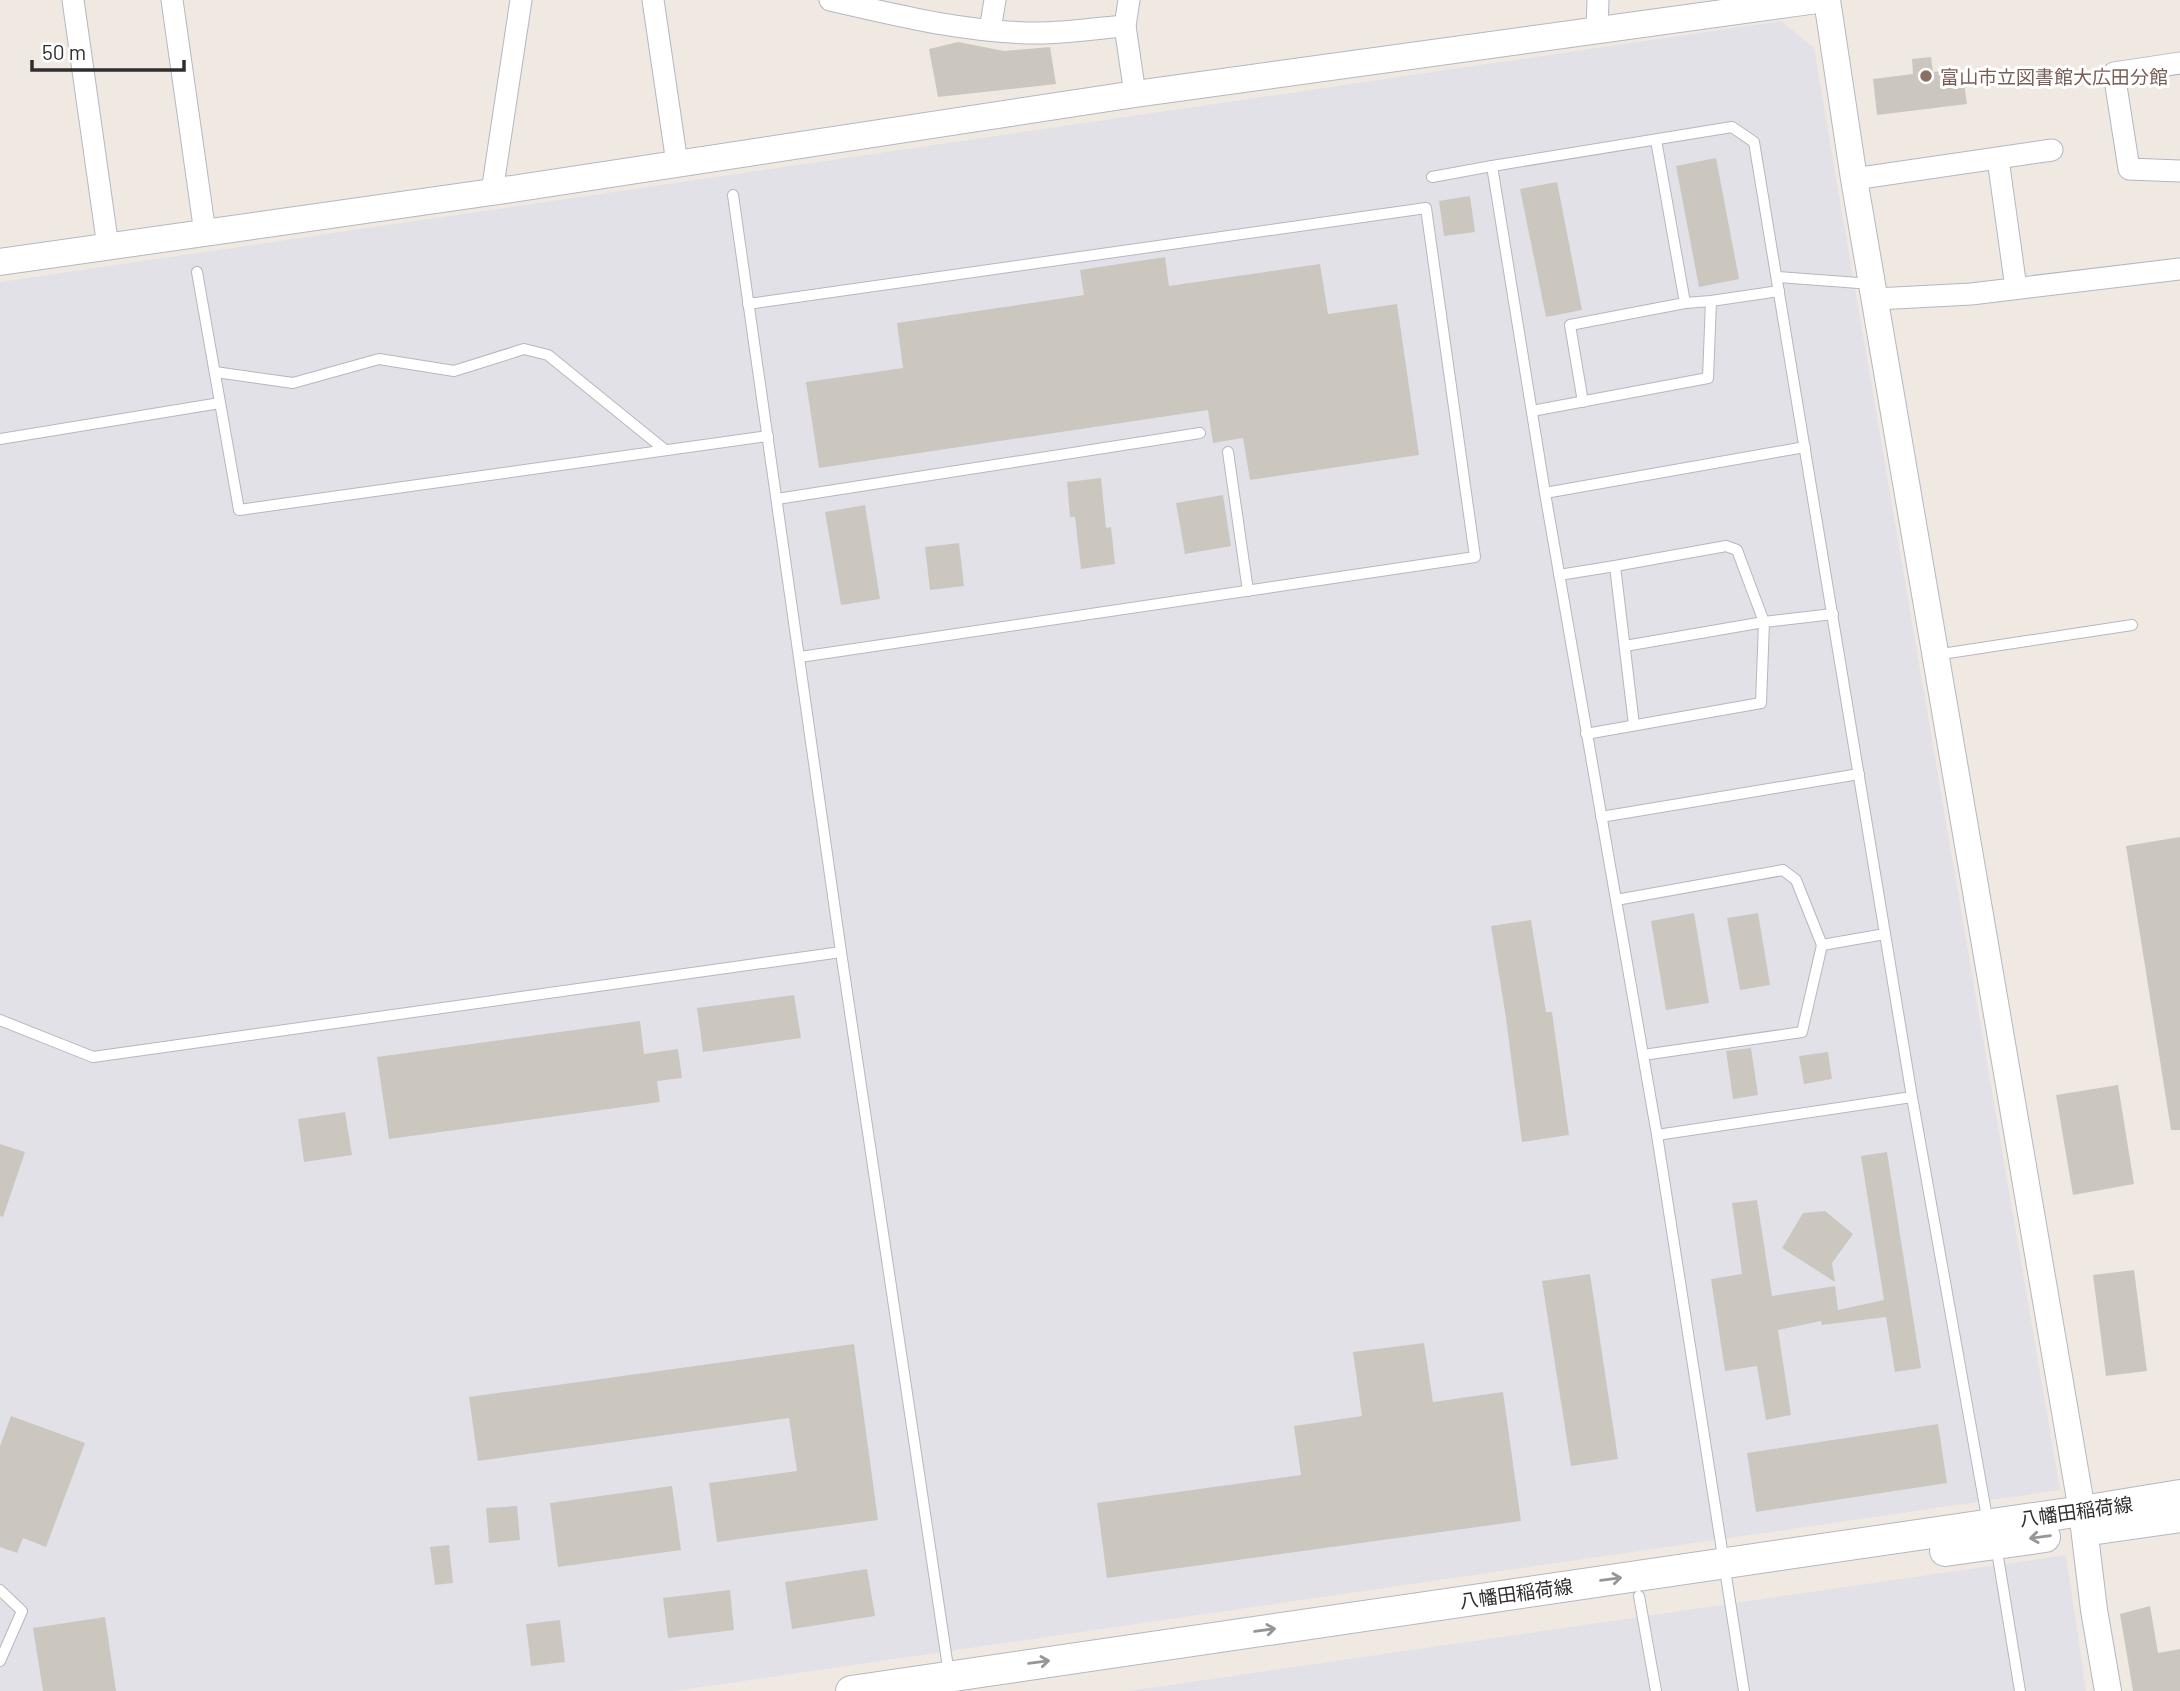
<svg xmlns="http://www.w3.org/2000/svg" width="2180" height="1691" font-family="Barlow,'Noto Sans JP',sans-serif">
  <rect width="100%" height="100%" fill="#efe9e1"/>
  <g fill="#e3e1e8">
    <polygon points="1781,21 1814,48 2060,1490 674,1691 0,1691 0,282"/>
    <polygon points="2066,1555 2086,1691 1129,1691"/>
  </g>
  <g fill="#cbc7bf">
    <polygon points="958,42 1004,51 1050,47 1056,84 938,97 929,49"/>
    <polygon points="1931,57 1933,72 1962,69 1967,104 1877,115 1873,79 1913,74 1912,59"/>
    <polygon points="1716,158 1739,279 1699,287 1676,166"/>
    <polygon points="1557,182 1582,310 1546,317 1520,189"/>
    <polygon points="1470,196 1475,232 1444,236 1439,201"/>
    <polygon points="1165,257 1169,286 1320,264 1328,314 1397,304 1419,455 1250,480 1243,438 1213,443 1208,410 819,468 806,382 903,368 897,323 1084,295 1080,270"/>
    <polygon points="1101,478 1106,528 1111,527 1115,564 1081,569 1075,517 1070,517 1067,482"/>
    <polygon points="1223,495 1231,546 1185,554 1176,503"/>
    <polygon points="865,505 880,599 841,605 825,512"/>
    <polygon points="959,543 964,586 930,590 925,547"/>
    <polygon points="2180,837 2180,1130 2171,1130 2126,846"/>
    <polygon points="1694,913 1709,1003 1666,1010 1651,921"/>
    <polygon points="1758,913 1770,985 1740,990 1727,918"/>
    <polygon points="1531,920 1546,1012 1552,1012 1569,1135 1522,1142 1506,1018 1491,926"/>
    <polygon points="794,995 801,1038 703,1052 697,1008"/>
    <polygon points="640,1021 644,1054 678,1049 682,1078 657,1081 660,1102 389,1139 377,1057"/>
    <polygon points="1751,1048 1758,1095 1733,1099 1726,1051"/>
    <polygon points="1828,1052 1832,1079 1804,1084 1799,1056"/>
    <polygon points="2118,1085 2134,1184 2073,1195 2056,1095"/>
    <polygon points="345,1112 352,1155 304,1162 298,1119"/>
    <polygon points="0,1144 25,1152 3,1217 0,1216"/>
    <polygon points="1887,1152 1921,1368 1895,1372 1886,1317 1822,1325 1821,1321 1778,1330 1791,1415 1766,1420 1757,1366 1725,1371 1711,1279 1742,1274 1732,1203 1757,1200 1772,1296 1835,1286 1838,1310 1884,1300 1861,1156"/>
    <polygon points="1825,1211 1853,1234 1832,1263 1835,1282 1782,1248 1803,1213"/>
    <polygon points="2134,1270 2147,1371 2106,1376 2093,1275"/>
    <polygon points="1590,1274 1618,1459 1571,1466 1542,1281"/>
    <polygon points="1424,1343 1433,1402 1503,1392 1521,1521 1107,1578 1097,1503 1301,1475 1294,1426 1362,1416 1353,1352"/>
    <polygon points="854,1344 878,1520 717,1542 709,1483 797,1471 789,1418 478,1461 469,1397"/>
    <polygon points="11,1416 85,1443 46,1547 23,1538 17,1553 0,1547 0,1446"/>
    <polygon points="1938,1424 1947,1483 1756,1512 1747,1453"/>
    <polygon points="672,1486 681,1550 558,1567 550,1503"/>
    <polygon points="517,1506 520,1540 489,1543 486,1508"/>
    <polygon points="449,1545 453,1583 435,1585 430,1547"/>
    <polygon points="867,1569 875,1616 792,1629 785,1582"/>
    <polygon points="730,1590 734,1630 668,1638 663,1598"/>
    <polygon points="2150,1606 2158,1653 2180,1649 2180,1691 2133,1691 2120,1614"/>
    <polygon points="105,1617 116,1691 43,1691 33,1628"/>
    <polygon points="560,1620 565,1662 531,1666 526,1624"/>
  </g>
  <g fill="none" stroke-linecap="round" stroke-linejoin="round">
    <g stroke="#b4b7c1" stroke-width="12">
      <g id="service">
        <polyline points="1656,140 1685,303"/>
        <polyline points="1492,166 1732,127 1754,142 1912,1097 1988,1523"/>
        <polyline points="1432,177 1492,166 1545,493"/>
        <polyline points="733,195 841,952 949,1674"/>
        <polyline points="197,272 239,510 768,436"/>
        <polyline points="1777,277 1872,284"/>
        <polyline points="748,304 1426,208 1475,557 800,657"/>
        <polyline points="215,372 293,383 379,359 454,371 524,349 548,355 665,450"/>
        <polyline points="1583,402 1570,325 1685,303 1711,301"/>
        <polyline points="1532,411 1708,378 1711,301 1779,291"/>
        <polyline points="0,439 220,403"/>
        <polyline points="1228,452 1248,591"/>
        <polyline points="777,499 1200,433"/>
        <polyline points="1615,566 1726,546 1737,550 1764,622 1625,646"/>
        <polyline points="1559,575 1615,566 1634,725"/>
        <polyline points="1935,655 2132,625"/>
        <polyline points="1586,734 1761,703 1764,622 1833,614"/>
        <polyline points="1601,817 1859,774"/>
        <polyline points="1616,900 1783,870 1796,880 1822,945"/>
        <polyline points="0,1020 93,1057 841,952"/>
        <polyline points="1643,1055 1802,1032 1822,945 1885,934"/>
        <polyline points="1657,1135 1912,1097"/>
        <polyline points="1996,1545 2020,1691"/>
        <polyline points="0,1590 22,1611 0,1661"/>
        <polyline points="1639,1596 1656,1691"/>
        <polyline points="1744,1691 1657,1135 1545,493 1805,447"/>
      </g>
    </g>
    <g stroke="#b4b7c1" stroke-width="23">
      <g id="minor">
        <polyline points="73,0 108,247"/>
        <polyline points="172,0 205,233"/>
        <polyline points="653,0 677,163"/>
        <path d="M 830,0 C 899,16 968,33 1039,33 C 1067,33 1097,28 1125,26"/>
        <polyline points="1129,0 1125,26 1135,94"/>
        <polyline points="990,30 995,0"/>
        <polyline points="1597,31 1598,0"/>
        <polyline points="2180,63 2114,73 2129,169 2180,171"/>
        <polyline points="1998,159 2016,288"/>
        <polyline points="1854,179 2052,150"/>
        <polyline points="492,192 521,0"/>
        <polyline points="1876,299 1971,294 2180,269"/>
      </g>
    </g>
    <g stroke="#b4b7c1" stroke-width="28">
      <g id="tertiary">
        <polyline points="1827,0 1854,179 2082,1511 2094,1610 2108,1691"/>
        <polyline points="0,262 492,192 1135,94 1817,0"/>
      </g>
    </g>
    <g stroke="#b4b7c1" stroke-width="32">
      <g id="secondary">
        <polyline points="2097,1529 2180,1517"/>
        <polyline points="1945,1551 2045,1537"/>
        <polyline points="851,1691 2082,1511 2180,1495"/>
      </g>
    </g>
    <use href="#service" stroke="#fff" stroke-width="10"/>
    <use href="#minor" stroke="#fff" stroke-width="21"/>
    <use href="#tertiary" stroke="#fff" stroke-width="26"/>
    <use href="#secondary" stroke="#fff" stroke-width="30"/>
  </g>
  <defs><path id="oneway-shaft" d="M-6 0H5M1.5-3L5.5 0L1.5 3" fill="none" stroke-width="1.6" stroke-linecap="round" stroke-linejoin="round" transform="scale(1.75)"/></defs>
  <g stroke="#969696">
    <use href="#oneway-shaft" transform="translate(2040 1537) rotate(172)"/>
    <use href="#oneway-shaft" transform="translate(1611 1579) rotate(-8)"/>
    <use href="#oneway-shaft" transform="translate(1265 1630) rotate(-8)"/>
    <use href="#oneway-shaft" transform="translate(1039 1662) rotate(-8)"/>
  </g>
  <circle fill="#8d6e63" stroke="#fff" stroke-width="2.5" cx="1926" cy="76" r="7"/>
  <g text-anchor="middle" dominant-baseline="central" stroke-width="6" stroke-linejoin="round" paint-order="stroke">
    <g font-size="19" fill="#785e54" stroke="#fff" text-anchor="start">
      <text x="1940" y="76">富山市立図書館大広田分館</text>
    </g>
    <g font-size="19" fill="#2e2e2e" stroke="#fff">
      <text transform="translate(2076 1511) rotate(-8)">八幡田稲荷線</text>
      <text transform="translate(1516 1593) rotate(-8)">八幡田稲荷線</text>
    </g>
  </g>
  <path d="M32 60v10h152v-10" fill="none" stroke="#2e2e2e" stroke-width="3.5"/>
  <text x="42" y="60" font-size="21" fill="#2e2e2e" stroke="#ffffff" stroke-width="5" paint-order="stroke">50 m</text>
</svg>
